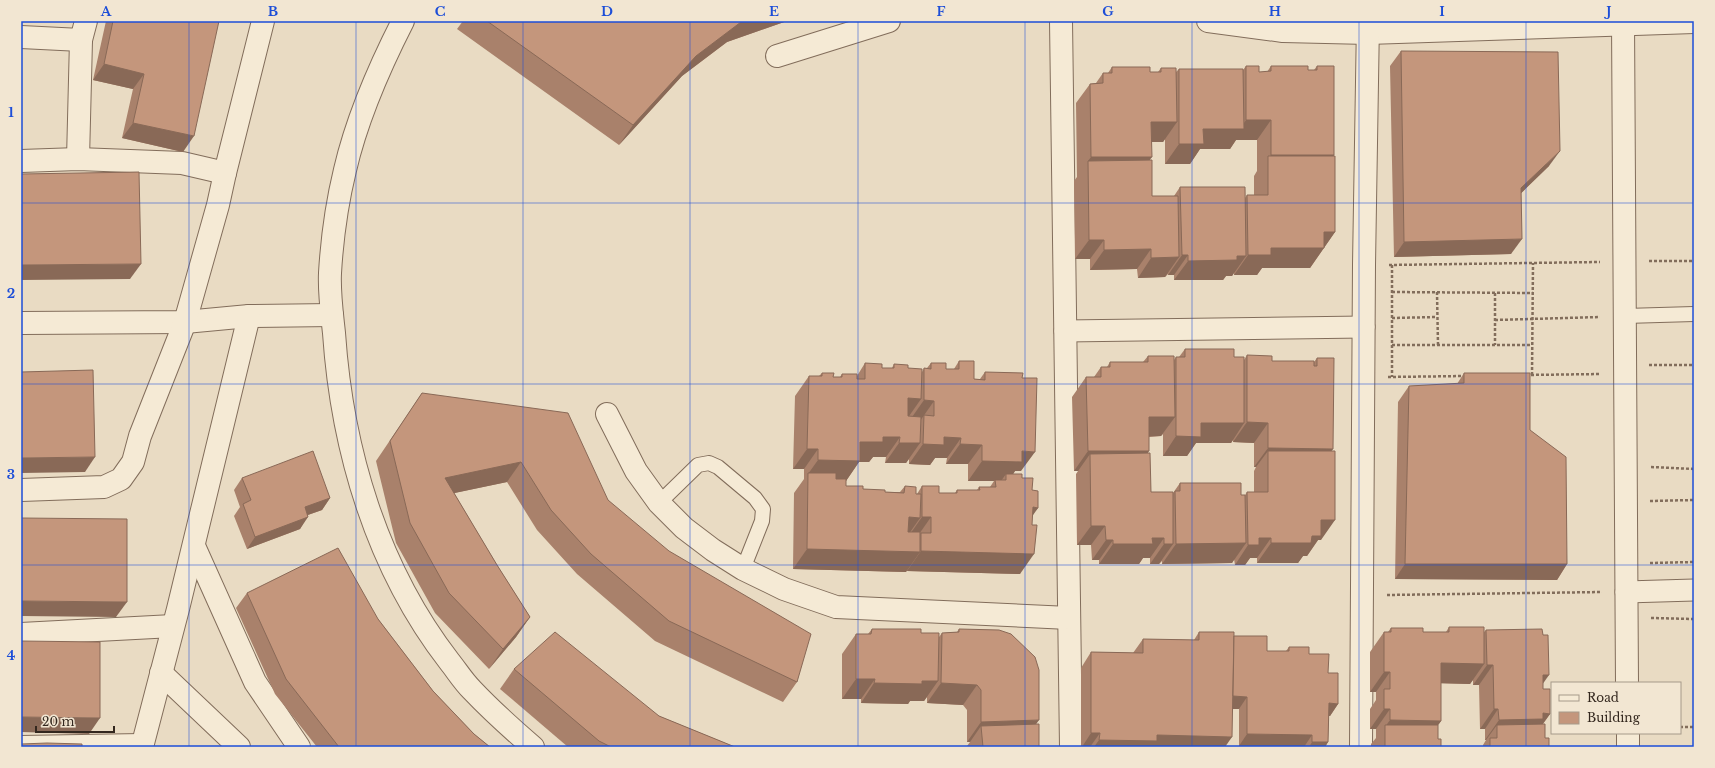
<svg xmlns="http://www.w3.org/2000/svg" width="1715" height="768" font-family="'Libre Baskerville',serif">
  <rect width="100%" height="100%" fill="#e9dbc3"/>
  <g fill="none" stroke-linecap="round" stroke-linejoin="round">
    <g stroke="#826d5b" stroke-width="16">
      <g id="service">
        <polyline points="1625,316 1694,314"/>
        <polyline points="659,503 698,465 709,463 718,467 755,498 763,509 762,521 743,569"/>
      </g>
    </g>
    <g stroke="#826d5b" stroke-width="23">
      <g id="pedestrian">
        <polyline points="1065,331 1364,327"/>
        <polyline points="1626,592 1694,590"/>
      </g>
    </g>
    <g stroke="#826d5b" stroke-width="24">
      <g id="minor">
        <path d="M 403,21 C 379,68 357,118 345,170 C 337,203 332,239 330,273 C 329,293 332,314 334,333 C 342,450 377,568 449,661 C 457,671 463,681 472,690 C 491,710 512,729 533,747"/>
        <polyline points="1061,21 1071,747"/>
        <polyline points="1208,21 1283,31 1368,33 1694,22"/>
        <polyline points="1623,21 1627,683"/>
        <polyline points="21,37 81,40 86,21"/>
        <polyline points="777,56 889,21"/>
        <polyline points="78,159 81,40"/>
        <polyline points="21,161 78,159 182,163 225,173"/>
        <polyline points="21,323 185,322 249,316 332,315"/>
        <polyline points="607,414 636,471 659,503 684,528 713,550 743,569 784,589 836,607 1069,618"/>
        <polyline points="21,490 104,487 121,479 133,462 140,436 185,322 218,205 225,173 263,21"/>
        <polyline points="194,546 255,682 299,747"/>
        <polyline points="21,634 173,626"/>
        <polyline points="161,673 239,747"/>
        <polyline points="1628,733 1628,747"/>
        <polyline points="21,747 142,745"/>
        <polyline points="142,747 178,609 249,316"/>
        <polyline points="1361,747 1364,265 1368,21"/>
      </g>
    </g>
    <g stroke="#826d5b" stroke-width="2.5" stroke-dasharray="3 2" stroke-linecap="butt">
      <polyline points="1649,261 1694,261"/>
      <polyline points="1389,265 1600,262"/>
      <polyline points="1392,265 1392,377"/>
      <polyline points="1392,292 1533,293"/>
      <polyline points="1437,292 1438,345"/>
      <polyline points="1495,293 1495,345"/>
      <polyline points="1392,318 1437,317"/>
      <polyline points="1495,320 1600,317"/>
      <polyline points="1392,345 1532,345"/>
      <polyline points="1649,365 1694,365"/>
      <polyline points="1526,375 1601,374"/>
      <polyline points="1532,375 1533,263"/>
      <polyline points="1388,377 1465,376"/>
      <polyline points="1651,467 1694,469"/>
      <polyline points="1650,501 1694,500"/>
      <polyline points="1650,563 1694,562"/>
      <polyline points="1387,595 1602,592"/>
      <polyline points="1651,618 1694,619"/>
      <polyline points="1680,727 1694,727"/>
    </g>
    <use href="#service" stroke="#f5ead5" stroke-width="14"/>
    <use href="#pedestrian" stroke="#f5ead5" stroke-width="21"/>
    <use href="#minor" stroke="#f5ead5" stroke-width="22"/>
  </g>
  <g fill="#a9816b" fill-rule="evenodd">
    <polygon points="106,21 219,21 183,152 122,138 133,89 93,80"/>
    <polygon points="463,21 787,21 727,42 682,76 619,145 457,29"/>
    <polygon points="1401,51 1549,166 1521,193 1511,254 1394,257 1390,66"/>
    <path d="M 1246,66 L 1259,72 L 1267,72 L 1271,66 L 1308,70 L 1314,70 L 1317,66 L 1334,156 L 1335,232 L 1310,268 L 1262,268 L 1257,275 L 1234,275 L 1234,272 L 1232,276 L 1226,276 L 1223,280 L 1174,280 L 1174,275 L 1168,275 L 1168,274 L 1165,277 L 1138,278 L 1137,269 L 1090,270 L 1090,259 L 1075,259 L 1074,181 L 1077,177 L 1076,103 L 1090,84 L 1096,83 L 1103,73 L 1108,73 L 1112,67 L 1150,72 L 1158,72 L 1161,68 L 1176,72 L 1179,69 L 1243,70 ZM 1165,139 L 1165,164 L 1190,164 L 1200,149 L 1230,149 L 1236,140 L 1257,140 L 1257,171 L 1254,176 L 1254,195 L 1247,195 L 1245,198 L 1180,187 L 1174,196 L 1152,196 L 1149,161 L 1152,142 L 1163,142 Z"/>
    <path d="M 1185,349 L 1234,357 L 1244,360 L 1247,355 L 1272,361 L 1314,362 L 1317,358 L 1331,451 L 1321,540 L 1318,540 L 1307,556 L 1303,556 L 1298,563 L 1257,563 L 1257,558 L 1250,558 L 1245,565 L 1235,565 L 1234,559 L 1232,563 L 1162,564 L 1162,561 L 1159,564 L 1150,564 L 1150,558 L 1143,558 L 1139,564 L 1099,564 L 1099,560 L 1092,560 L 1091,545 L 1077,545 L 1076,474 L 1078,471 L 1074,471 L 1072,397 L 1086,377 L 1094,377 L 1101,367 L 1107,367 L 1110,362 L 1143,362 L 1148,356 L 1174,360 L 1176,357 L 1179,357 ZM 1163,434 L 1163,456 L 1187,456 L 1196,443 L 1231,443 L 1233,440 L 1233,442 L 1254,443 L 1254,467 L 1256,467 L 1254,471 L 1254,492 L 1247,492 L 1245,495 L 1241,495 L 1180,483 L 1173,493 L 1151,492 L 1148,453 L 1149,437 L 1161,436 Z"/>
    <path d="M 959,361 L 974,379 L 980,379 L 985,372 L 1022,378 L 1021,471 L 1015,471 L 1013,474 L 1022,478 L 1032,490 L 1038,508 L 1032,515 L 1020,574 L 907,571 L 907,569 L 906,572 L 793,569 L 794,493 L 804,479 L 804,469 L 793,469 L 795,396 L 809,376 L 819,376 L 822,373 L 833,377 L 840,377 L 842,374 L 857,376 L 865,363 L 882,368 L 892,368 L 894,364 L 922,372 L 924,368 L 927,368 L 931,363 L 946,369 L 954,369 ZM 873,457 L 886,457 L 885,463 L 906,463 L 909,459 L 909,464 L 930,465 L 935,458 L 947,458 L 946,464 L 968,464 L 968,481 L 994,481 L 990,487 L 979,487 L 977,490 L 957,490 L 955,493 L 939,493 L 922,486 L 917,494 L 916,494 L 905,486 L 900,492 L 885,492 L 863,489 L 846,486 L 846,481 L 859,462 L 869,462 Z"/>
    <polygon points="1464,373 1530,430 1567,564 1557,580 1395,579 1398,402 1409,386 1457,384"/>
    <polygon points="422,393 608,500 797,682 783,702 655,641 577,574 537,530 507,482 454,493 497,565 530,617 516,637 489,669 435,613 396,543 376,461"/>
    <polygon points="242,478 330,498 322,510 308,515 300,529 247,549 234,516 240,507 234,490"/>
    <polygon points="247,593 378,619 433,691 474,734 490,747 317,747 275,694 236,608"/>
    <polygon points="1449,627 1484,632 1486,630 1543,684 1543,689 1550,714 1543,724 1545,738 1549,747 1483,747 1483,745 1486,740 1485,740 1485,729 1480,729 1479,685 1473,685 1473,680 1470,684 1441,683 1441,721 1438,725 1438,739 1441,747 1371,747 1371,744 1376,738 1376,729 1370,729 1370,709 1376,700 1376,692 1370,692 1370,652 1384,632 1388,632 1391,628 1423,632 1446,632"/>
    <polygon points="872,629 921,633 939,637 942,633 957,632 959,629 1036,724 1039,747 967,747 967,746 970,742 967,742 967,710 963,705 927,703 927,697 924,701 910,701 908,704 861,703 861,699 842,699 842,654 856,634 868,634"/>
    <polygon points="1199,632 1234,636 1267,651 1286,651 1289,647 1309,654 1328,673 1338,704 1330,716 1329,715 1328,742 1325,747 1239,746 1239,709 1233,709 1225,747 1081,747 1081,668 1091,652 1133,653 1143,639 1194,640"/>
    <polygon points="514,669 659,716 735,747 568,747 500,689"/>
  </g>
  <g fill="#896957">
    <polygon points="743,21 787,21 727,42 682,76 619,145 633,125 696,56 741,22"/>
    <polygon points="104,64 144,74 133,89 93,80"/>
    <polygon points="1246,120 1271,120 1257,140 1236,140 1230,149 1200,149 1190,164 1165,164 1179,144 1203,129 1240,129"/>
    <polygon points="1151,122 1177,122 1163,142 1137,142"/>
    <polygon points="133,123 194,136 183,152 122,138"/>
    <polygon points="1560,151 1549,166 1511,203 1521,188"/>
    <polygon points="1271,155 1334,155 1320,175 1268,159"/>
    <polygon points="1091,157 1152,157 1138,176 1088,161"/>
    <polygon points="1324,232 1335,232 1310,268 1262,268 1257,275 1234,275 1248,255"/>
    <polygon points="1522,239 1511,254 1394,257 1404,242"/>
    <polygon points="1089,240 1104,240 1090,259 1075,259"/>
    <polygon points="1151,249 1137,269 1090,270 1104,250"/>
    <polygon points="1182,255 1188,255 1174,275 1168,275"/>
    <polygon points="1237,256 1246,256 1232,276 1226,276 1223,280 1174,280 1188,261"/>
    <polygon points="1179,257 1165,277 1138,278 1151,258"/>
    <polygon points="141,264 130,279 21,280 21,265"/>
    <polygon points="908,398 921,399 907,419"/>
    <polygon points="924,400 934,401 920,421 910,420"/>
    <polygon points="1149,417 1175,417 1161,436 1135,437"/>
    <polygon points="1247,422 1268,423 1254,443 1233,442"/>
    <polygon points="1201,423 1244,423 1231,443 1196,443 1187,456 1163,456 1176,436"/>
    <polygon points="883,437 900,437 886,457 873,457 869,462 859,462 846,481 808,474 818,460 860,442"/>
    <polygon points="944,437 961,438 947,458 935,458 930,465 909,464 923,444"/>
    <polygon points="899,443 920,443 906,463 885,463"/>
    <polygon points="960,444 982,445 968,464 946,464"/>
    <polygon points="1268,448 1333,449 1319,469 1268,451 1256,467 1254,467"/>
    <polygon points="807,449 818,449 804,469 793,469"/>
    <polygon points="1022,451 1035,452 1021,471 1015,471 1008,482 1006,480 1006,474 1001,481 995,480 994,481 968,481 982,461"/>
    <polygon points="1088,451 1149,451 1135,471 1090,454 1078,471 1074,471"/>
    <polygon points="95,457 85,472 21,473 21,458"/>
    <polygon points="521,462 507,482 431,498 445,478"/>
    <polygon points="330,498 322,510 296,519 305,507"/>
    <polygon points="1033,507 1038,508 1024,528"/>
    <polygon points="308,517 300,529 247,549 255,537"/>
    <polygon points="909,517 920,518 906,538"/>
    <polygon points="922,517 931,517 917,537 908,537"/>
    <polygon points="1321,520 1335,520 1321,540 1318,540 1307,556 1303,556 1298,563 1257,563 1271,543"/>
    <polygon points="1091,526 1105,526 1091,545 1077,545"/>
    <polygon points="1152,538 1164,538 1150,558 1143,558 1139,564 1099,564 1113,544"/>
    <polygon points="1259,538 1271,538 1257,558 1250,558 1245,565 1235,565 1248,545"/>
    <polygon points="1106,540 1113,540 1099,560 1092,560"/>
    <polygon points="1246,543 1232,563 1162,564 1176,544"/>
    <polygon points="1164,544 1173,544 1159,564 1150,564"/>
    <polygon points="807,549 920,552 906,572 793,569"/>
    <polygon points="921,551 1034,554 1020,574 907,571"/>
    <polygon points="1405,564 1567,564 1557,580 1395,579"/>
    <polygon points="21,601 127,602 116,617 21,616"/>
    <polygon points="530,617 516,637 489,669 503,649"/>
    <polygon points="1441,663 1484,664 1470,684 1427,683"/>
    <polygon points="1487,665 1493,665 1479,685 1473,685"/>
    <polygon points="1384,672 1390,672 1376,692 1370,692"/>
    <polygon points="1543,675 1549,675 1535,695"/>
    <polygon points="856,679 875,679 861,699 842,699"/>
    <polygon points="922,681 938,681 924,701 910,701 908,704 861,703 874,683"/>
    <polygon points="941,683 977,685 963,705 927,703"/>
    <polygon points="1233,696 1247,697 1239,709 1224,709"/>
    <polygon points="1329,703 1338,704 1330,716 1320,715"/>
    <polygon points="1384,709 1390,709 1376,729 1370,729"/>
    <polygon points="1494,709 1498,709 1485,729 1480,729"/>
    <polygon points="1543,713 1550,714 1536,733 1497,725 1486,740 1485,740 1499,720"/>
    <polygon points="21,717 100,718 89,734 21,732"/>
    <polygon points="1039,720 1025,740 981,726 970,742 967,742 981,722"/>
    <polygon points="1390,720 1441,721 1427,741 1385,727"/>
    <polygon points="1091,733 1100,733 1090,747 1082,747"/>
    <polygon points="1247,734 1312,735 1304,747 1239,746"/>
    <polygon points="1157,735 1232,737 1225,747 1094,747 1099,740"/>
    <polygon points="1312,742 1328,742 1325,747 1309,747"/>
  </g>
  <g fill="#c4967c" stroke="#896957">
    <polygon points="113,21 219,21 194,136 133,123 144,74 104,64"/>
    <polygon points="487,21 743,21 741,22 696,56 633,125"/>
    <polygon points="1401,51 1558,52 1560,151 1521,188 1522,239 1404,242"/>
    <polygon points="1246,66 1259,66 1259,72 1271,71 1271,66 1308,66 1308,70 1317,70 1317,66 1334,66 1334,155 1271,155 1271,120 1246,120"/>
    <polygon points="1112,67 1150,67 1150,72 1161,72 1161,68 1176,68 1177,122 1151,122 1152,157 1091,157 1090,84 1103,83 1103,73 1112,73"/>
    <polygon points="1179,69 1243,69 1244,129 1203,129 1204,144 1179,144"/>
    <polygon points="1268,156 1335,156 1335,232 1324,232 1324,248 1271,248 1271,255 1248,255 1247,195 1268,195"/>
    <polygon points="1152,160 1152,196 1178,196 1179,257 1151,258 1151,249 1104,250 1104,240 1089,240 1088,161"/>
    <polygon points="139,172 141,264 21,265 21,174"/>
    <polygon points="1180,187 1245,187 1246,256 1237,256 1237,260 1188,261 1188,255 1182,255"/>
    <polygon points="1185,349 1234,349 1234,357 1244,357 1244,423 1201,423 1201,437 1176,436 1176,357 1185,357"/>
    <polygon points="1247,355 1272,356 1272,361 1314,361 1314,366 1317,366 1317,358 1334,358 1333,449 1268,448 1268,423 1247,422"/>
    <polygon points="1148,356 1174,356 1175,417 1149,417 1149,451 1088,451 1086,377 1101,377 1101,367 1110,367 1110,362 1148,362"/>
    <polygon points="959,361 974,361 974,379 985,380 985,372 1023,373 1022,378 1037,378 1035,452 1022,451 1022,462 982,461 982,445 960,444 961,438 944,437 944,445 923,444 924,415 934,416 934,401 924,400 924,368 931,369 931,363 946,363 946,369 959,369"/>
    <polygon points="865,363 882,364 882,368 894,368 894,364 908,365 908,368 922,369 921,399 908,398 908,416 921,417 920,443 899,443 900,437 883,437 883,442 860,442 860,461 818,460 818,449 807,449 809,376 822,376 822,373 834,373 833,377 842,377 842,374 857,374 857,379 865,379"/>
    <polygon points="93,370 95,457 21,458 21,372"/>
    <polygon points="1464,373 1530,373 1530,430 1566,457 1567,564 1405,564 1409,386 1464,383"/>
    <polygon points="422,393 568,413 608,500 669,551 811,634 797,682 669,621 591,554 551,510 521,462 445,478 497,565 530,617 503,649 449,593 410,523 390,441"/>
    <polygon points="313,451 330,498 305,507 308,517 255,537 243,504 251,500 242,478"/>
    <polygon points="1268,451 1335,451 1335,520 1321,520 1321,536 1312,536 1311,543 1271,543 1271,538 1259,538 1259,545 1248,545 1247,492 1268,492"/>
    <polygon points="1150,453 1151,492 1173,492 1173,544 1164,544 1164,538 1152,538 1153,544 1113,544 1113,540 1106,540 1105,526 1091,526 1090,454"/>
    <polygon points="808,473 836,473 836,479 846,479 846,486 863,486 863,489 885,490 885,492 904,493 905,486 916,487 916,494 921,494 920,518 909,517 908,532 920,532 920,552 807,549"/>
    <polygon points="1006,474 1022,474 1022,478 1033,478 1032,490 1038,491 1038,508 1033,507 1032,525 1037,525 1034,554 921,551 921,533 931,533 931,517 922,517 922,486 939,486 939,493 957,493 957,490 980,490 979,487 996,487 995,480 1006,480"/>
    <polygon points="1180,483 1241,483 1241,495 1245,495 1246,543 1176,544 1175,491 1180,491"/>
    <polygon points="21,518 127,519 127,602 21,601"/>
    <polygon points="338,548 378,619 433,691 474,734 490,747 339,747 286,679 247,593"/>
    <polygon points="1449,627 1484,627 1484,664 1441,663 1441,721 1390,720 1390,709 1384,709 1384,689 1390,689 1390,672 1384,672 1384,632 1391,632 1391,628 1423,628 1423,632 1449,632"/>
    <polygon points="872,629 921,629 921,633 939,633 938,681 922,681 922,684 874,683 875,679 856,679 856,634 871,634"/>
    <polygon points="959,629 999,630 1011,634 1035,657 1039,670 1039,720 981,722 981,690 977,685 941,683 942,633 959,632"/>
    <polygon points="1542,629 1543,635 1548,635 1549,675 1543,675 1543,689 1550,689 1550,714 1543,713 1543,719 1499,720 1498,709 1494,709 1493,665 1487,665 1486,630"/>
    <polygon points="555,632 659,716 735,747 611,747 599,741 514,669"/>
    <polygon points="1199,632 1234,632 1232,737 1157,735 1157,741 1099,740 1100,733 1091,733 1091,652 1143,653 1143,639 1199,640"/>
    <polygon points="1234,636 1267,636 1267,651 1289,651 1289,647 1309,647 1309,654 1329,654 1328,673 1338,673 1338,704 1329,703 1328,742 1312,742 1312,735 1247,734 1247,697 1233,696"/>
    <polygon points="21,641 100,642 100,718 21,717"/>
    <polygon points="1039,724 1039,747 983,747 981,726"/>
    <polygon points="1545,724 1545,738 1549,738 1549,747 1490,747 1490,738 1497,738 1497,725"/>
    <polygon points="1385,725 1438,725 1438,739 1441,739 1441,747 1385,747"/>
    <polygon points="47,743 82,744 82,747 21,747 21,744"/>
  </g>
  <path fill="none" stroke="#1d4ed8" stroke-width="1" stroke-opacity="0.55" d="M 189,21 L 189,747M 356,21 L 356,747M 523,21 L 523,747M 690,21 L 690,747M 858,21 L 858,747M 1025,21 L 1025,747M 1192,21 L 1192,747M 1359,21 L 1359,747M 1526,21 L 1526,747M 21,203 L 1694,203M 21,384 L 1694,384M 21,565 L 1694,565"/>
  <rect width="1715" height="768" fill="none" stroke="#f2e6d2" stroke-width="44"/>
  <rect x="1551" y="682" width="130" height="52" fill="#f2e6d2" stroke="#a69a8a"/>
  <rect x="1559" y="695" width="20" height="6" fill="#f5ead5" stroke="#a69a8a"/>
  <text x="1587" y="702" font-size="12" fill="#33271e">Road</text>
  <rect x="1559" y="712" width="20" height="12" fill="#c4967c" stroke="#a69a8a"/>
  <text x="1587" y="722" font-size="12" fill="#33271e">Building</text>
  <path d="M36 726v6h78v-6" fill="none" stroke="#33271e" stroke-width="2"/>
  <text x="42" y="726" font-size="12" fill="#33271e" stroke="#f2e6d2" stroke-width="3" paint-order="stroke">20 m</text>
  <rect x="22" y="22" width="1671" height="724" fill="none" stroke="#1d4ed8" stroke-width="1.5"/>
  <g font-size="13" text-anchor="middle" font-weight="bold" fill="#1d4ed8">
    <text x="106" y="16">A</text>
    <text x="273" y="16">B</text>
    <text x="440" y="16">C</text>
    <text x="607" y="16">D</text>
    <text x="774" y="16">E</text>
    <text x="941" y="16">F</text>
    <text x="1108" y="16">G</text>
    <text x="1275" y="16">H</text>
    <text x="1442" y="16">I</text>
    <text x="1609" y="16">J</text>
    <text x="11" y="117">1</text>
    <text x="11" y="298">2</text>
    <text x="11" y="479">3</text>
    <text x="11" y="660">4</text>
  </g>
</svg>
